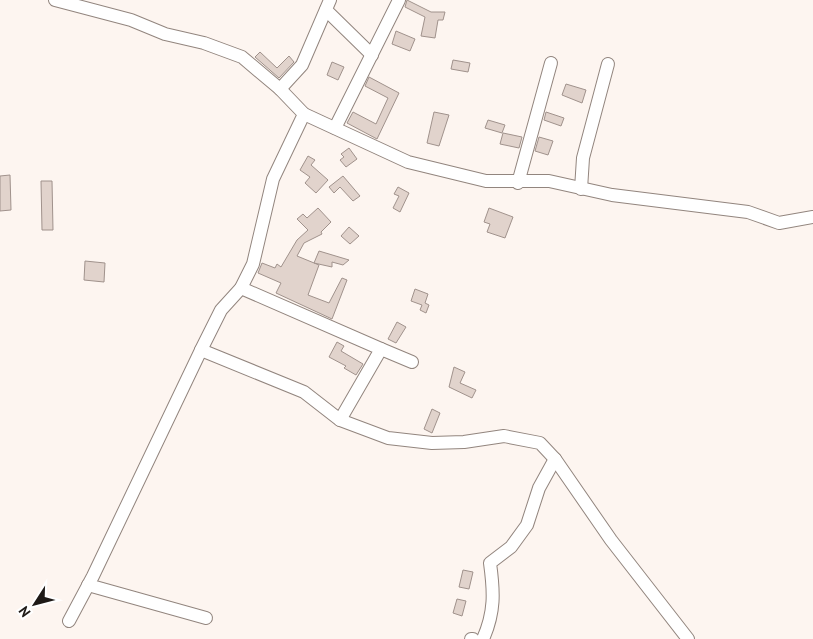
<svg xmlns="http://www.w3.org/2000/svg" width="813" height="639" font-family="'PT Sans',sans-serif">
  <rect width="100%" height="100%" fill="#fdf5f0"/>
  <g fill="#e1d3cc" stroke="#a0928c">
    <polygon points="407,0 431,12 445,12 443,20 438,20 435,38 421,36 425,17 405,7"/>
    <polygon points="396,31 415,39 410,51 392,44"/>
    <polygon points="260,52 277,68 289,56 294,62 279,78 255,57"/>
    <polygon points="453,60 470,63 468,72 451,69"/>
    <polygon points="332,62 344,67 338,80 327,75"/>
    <polygon points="369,77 399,93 377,139 347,123 353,112 376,124 388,98 365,86"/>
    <polygon points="566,84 586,90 582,103 562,95"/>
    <polygon points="434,112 449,115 439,146 427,143"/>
    <polygon points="546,112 564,118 561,126 544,120"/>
    <polygon points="488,120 505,125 502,133 485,128"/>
    <polygon points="503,133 522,137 519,148 500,144"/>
    <polygon points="539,137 553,141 548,155 535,151"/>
    <polygon points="349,148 357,159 346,167 340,160 344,157 341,154"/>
    <polygon points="308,156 315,160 311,165 328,180 316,193 305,183 310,177 300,170"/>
    <polygon points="10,175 11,210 0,211 0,176"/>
    <polygon points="343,176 360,196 353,201 340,187 334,193 329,187"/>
    <polygon points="41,181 52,181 53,230 42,230"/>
    <polygon points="398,187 409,193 400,212 393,208 399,196 394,194"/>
    <polygon points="318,208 331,222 321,232 322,234 304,243 297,256 319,265 308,295 329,303 342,278 347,280 332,319 276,293 281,283 258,273 262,263 275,268 277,264 281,267 297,240 308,230 297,219 303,214 307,218"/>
    <polygon points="489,208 513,217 505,238 487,232 490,224 484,222"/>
    <polygon points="349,227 359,236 350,244 341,236"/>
    <polygon points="319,251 349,260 343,265 332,262 332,267 314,263"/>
    <polygon points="85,261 105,263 104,282 84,280"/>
    <polygon points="415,289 428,294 425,303 429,305 426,313 420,310 422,305 411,301"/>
    <polygon points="397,322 406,327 396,343 388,339"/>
    <polygon points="337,342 344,346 341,351 363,364 356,375 344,368 346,366 329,357"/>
    <polygon points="454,367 465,372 460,383 476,390 472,398 449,387"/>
    <polygon points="432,409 440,413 432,433 424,429"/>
    <polygon points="463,570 473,572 469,589 459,587"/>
    <polygon points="457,599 466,601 462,616 453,613"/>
  </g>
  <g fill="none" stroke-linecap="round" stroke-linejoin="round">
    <g stroke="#92857e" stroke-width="14">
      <g id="minor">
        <polyline points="55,0 131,20 165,34 204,43 242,57 280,89 304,114 273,179 253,264 241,288 221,310 201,350 304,392 340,420 388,438 432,443 464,442 504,436 540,443 555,459 611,540 688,639"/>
        <polyline points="326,10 372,55"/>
        <polyline points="280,89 302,65 330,0"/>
        <polyline points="304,114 408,162 486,181 549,181 612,195 748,212 779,223 813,217"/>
        <polyline points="335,128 399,0"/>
        <polyline points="518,183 551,63"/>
        <polyline points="581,189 583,158 608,64"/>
        <polyline points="241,288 381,349 340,420"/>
        <polyline points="381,349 412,362"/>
        <polyline points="88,585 206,618"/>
        <polyline points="69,621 93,576 201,350"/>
        <polyline points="471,639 473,639"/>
        <path d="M 483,639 C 495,612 494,592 490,563 L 511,547 L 527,525 L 539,488 L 555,459"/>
      </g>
    </g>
    <use href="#minor" stroke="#fff" stroke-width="12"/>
  </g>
  <g transform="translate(35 604) rotate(234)" stroke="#ffffff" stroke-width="4" paint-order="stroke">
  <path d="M0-4L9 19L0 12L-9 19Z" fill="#1e1916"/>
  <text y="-8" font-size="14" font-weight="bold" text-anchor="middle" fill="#1e1916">N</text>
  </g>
</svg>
